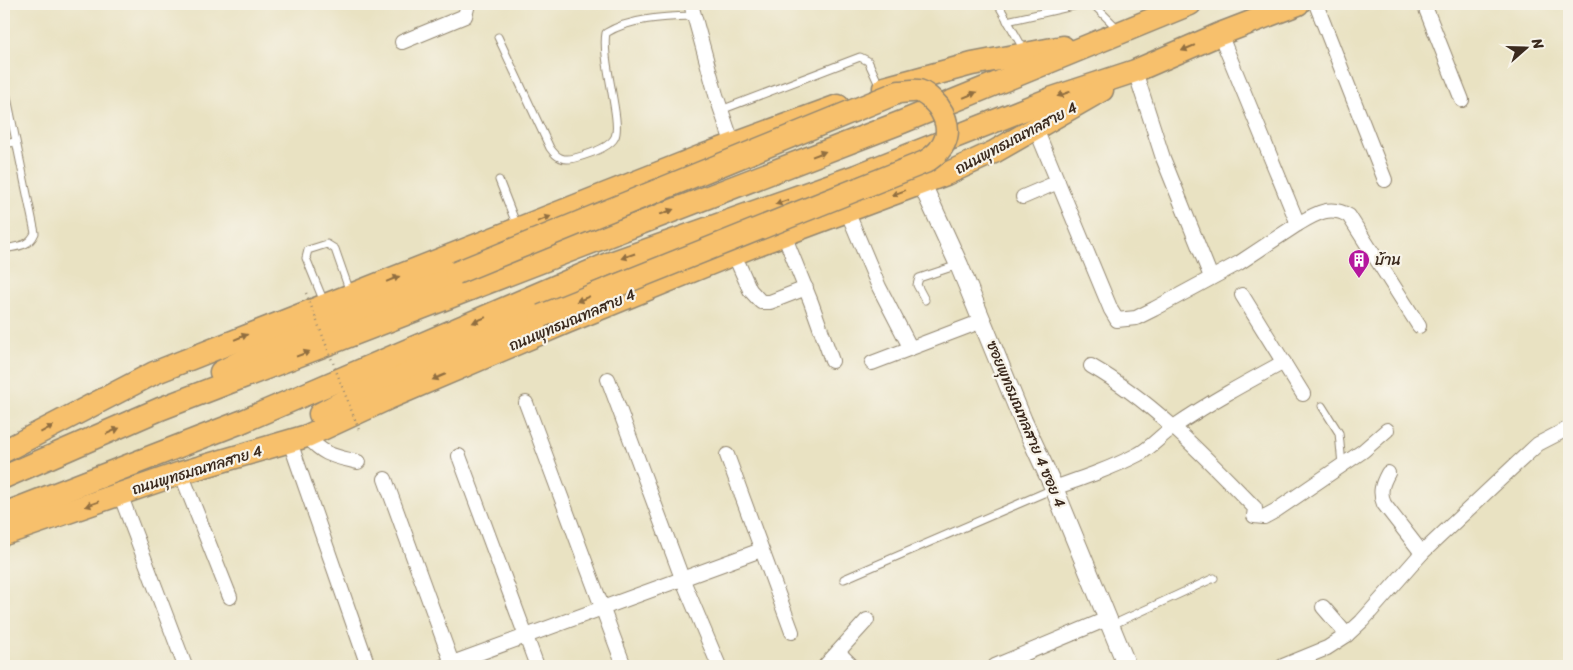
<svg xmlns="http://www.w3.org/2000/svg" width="1573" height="670" font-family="Sriracha,'Playpen Sans Thai',sans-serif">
  <rect width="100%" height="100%" fill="#f7f3e8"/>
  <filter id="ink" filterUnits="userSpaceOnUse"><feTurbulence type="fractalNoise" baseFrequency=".02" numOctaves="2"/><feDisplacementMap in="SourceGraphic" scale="10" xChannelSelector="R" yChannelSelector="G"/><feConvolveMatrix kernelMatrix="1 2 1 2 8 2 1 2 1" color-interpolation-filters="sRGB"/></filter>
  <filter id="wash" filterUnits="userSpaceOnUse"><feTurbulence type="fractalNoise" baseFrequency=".0096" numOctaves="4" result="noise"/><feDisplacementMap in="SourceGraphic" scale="20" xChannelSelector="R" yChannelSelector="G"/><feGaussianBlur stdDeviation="1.12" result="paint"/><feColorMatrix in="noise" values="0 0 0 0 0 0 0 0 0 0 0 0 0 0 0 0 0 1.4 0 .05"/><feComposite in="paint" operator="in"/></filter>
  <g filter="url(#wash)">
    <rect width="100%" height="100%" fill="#e9e2c2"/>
  </g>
  <g filter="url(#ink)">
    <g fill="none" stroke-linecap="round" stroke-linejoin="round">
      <g stroke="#928670" stroke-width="9">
        <g id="service">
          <polyline points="998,4 1024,50"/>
          <polyline points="1093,4 1119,30"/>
          <polyline points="1007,21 1082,4"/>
          <path d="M 498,37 L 550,148 C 557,158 563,161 575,158 C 586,155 610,148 615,137 C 622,121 601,59 606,33 C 630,18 665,17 694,16"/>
          <path d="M 4,83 L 35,233 C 29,247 17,246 4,249"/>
          <polyline points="721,110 860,57 868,61 880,87"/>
          <polyline points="4,144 15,142"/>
          <polyline points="499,180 517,226"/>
          <polyline points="925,300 917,285 919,278 958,265"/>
          <polyline points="324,302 306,258 308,250 327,244 335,249 350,292"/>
          <polyline points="1322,406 1339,433 1342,465"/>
          <polyline points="844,579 1053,489"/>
          <polyline points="1112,625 1214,578"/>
        </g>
      </g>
      <g stroke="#928670" stroke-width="16">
        <g id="minor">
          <polyline points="691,4 716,95 733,145"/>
          <polyline points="1316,4 1385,180"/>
          <polyline points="1424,4 1462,100"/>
          <path d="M 1220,34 L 1298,224 C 1315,214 1330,204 1349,216 L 1419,326"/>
          <polyline points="402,42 465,16 468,4"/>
          <polyline points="1135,71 1163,158 1211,277"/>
          <polyline points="1036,129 1111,310 1117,320 1136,318 1154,309 1239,263 1298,224"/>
          <polyline points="1023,197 1058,182"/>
          <polyline points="847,211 879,287 910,347"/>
          <polyline points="784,235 811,302 832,361"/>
          <polyline points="734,254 750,290 761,302 770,302 806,288"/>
          <polyline points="1242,295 1303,394"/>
          <polyline points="872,363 982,321"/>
          <path d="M 1091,366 C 1154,402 1205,457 1255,508 L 1254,516 L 1264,517 L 1275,511 L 1363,451 L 1387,430"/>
          <polyline points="608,379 682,578 719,666"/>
          <polyline points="526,403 624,666"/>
          <path d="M 307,436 C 324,456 334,456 358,462"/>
          <polyline points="290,442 368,666"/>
          <polyline points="727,455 792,632"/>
          <polyline points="459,456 537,666"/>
          <polyline points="181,473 230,597"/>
          <path d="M 1388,473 C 1382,484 1379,492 1384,504 L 1422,553"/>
          <polyline points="385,479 453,666"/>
          <path d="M 1054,488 C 1083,478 1112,468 1139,454 C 1153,446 1162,434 1175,426 C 1210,402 1247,382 1284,362"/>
          <polyline points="120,494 185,666"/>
          <polyline points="1323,607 1347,635"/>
          <polyline points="838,652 852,666"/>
          <polyline points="444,666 761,550"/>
          <polyline points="825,666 867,620"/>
          <polyline points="995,666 1107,619"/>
          <polyline points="1283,666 1327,648 1347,635 1362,621 1422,553 1511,469 1538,444 1569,428"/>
        </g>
      </g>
      <g stroke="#928670" stroke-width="20">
        <polyline id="tertiary" points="922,184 959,265 1023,421 1054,488 1127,666"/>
      </g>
      <g stroke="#928670" stroke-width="25">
        <g id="primary">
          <polyline points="884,88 972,64 1063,47"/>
          <polyline points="221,372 275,344 456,273"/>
          <polyline points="320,414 363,391 541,316"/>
          <polyline points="4,451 154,373 702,156 838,106"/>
          <polyline points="4,477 160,409 902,122 1190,4"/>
          <polyline points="4,514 241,422 608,264 856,176 1053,98 1135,71 1220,34 1298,4"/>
          <polyline points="4,534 181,473 307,436 389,398 567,322 753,246 946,174 994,152 1102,90"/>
        </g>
      </g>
      <use href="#service" stroke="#fff" stroke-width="7"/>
      <use href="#minor" stroke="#fff" stroke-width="14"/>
      <use href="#tertiary" stroke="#fff" stroke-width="18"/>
      <use href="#primary" stroke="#f7c06c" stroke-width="22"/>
      <g stroke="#928670" stroke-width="25" stroke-linecap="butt">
        <path id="primary-bridge" d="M 456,273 L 899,92 C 905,92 914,90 919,91 C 925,93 934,101 938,106 C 954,129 948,148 925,162 L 541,316"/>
      </g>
      <polyline stroke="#928670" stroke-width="2.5" stroke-dasharray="1 4" stroke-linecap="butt" points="306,293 359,430"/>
      <use href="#primary-bridge" stroke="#f7c06c" stroke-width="22"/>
    </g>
    <defs><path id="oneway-solid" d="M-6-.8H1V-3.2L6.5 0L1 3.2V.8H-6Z" transform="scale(1.25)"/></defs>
    <g fill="#906e41">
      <use href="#oneway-solid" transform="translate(1188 48) rotate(157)"/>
      <use href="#oneway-solid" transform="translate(1064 94) rotate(160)"/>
      <use href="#oneway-solid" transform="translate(970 95) rotate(-23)"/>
      <use href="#oneway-solid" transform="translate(819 154) rotate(-21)"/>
      <use href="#oneway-solid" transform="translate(898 193) rotate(160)"/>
      <use href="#oneway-solid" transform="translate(782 202) rotate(161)"/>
      <use href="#oneway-solid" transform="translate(667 212) rotate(-21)"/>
      <use href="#oneway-solid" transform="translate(544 219) rotate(-22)"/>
      <use href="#oneway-solid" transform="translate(628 256) rotate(161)"/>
      <use href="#oneway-solid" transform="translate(393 279) rotate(-22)"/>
      <use href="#oneway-solid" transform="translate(583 299) rotate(158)"/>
      <use href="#oneway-solid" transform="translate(479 320) rotate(157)"/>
      <use href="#oneway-solid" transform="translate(241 337) rotate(-22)"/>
      <use href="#oneway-solid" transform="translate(303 354) rotate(-21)"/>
      <use href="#oneway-solid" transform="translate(439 377) rotate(157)"/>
      <use href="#oneway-solid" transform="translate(47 429) rotate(-28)"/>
      <use href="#oneway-solid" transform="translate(113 431) rotate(-24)"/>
      <use href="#oneway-solid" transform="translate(92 504) rotate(161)"/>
    </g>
  </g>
  <defs>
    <g id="building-pin" transform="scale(1.125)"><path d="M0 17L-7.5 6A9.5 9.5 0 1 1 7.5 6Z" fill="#b5179e" stroke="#f7f3e8"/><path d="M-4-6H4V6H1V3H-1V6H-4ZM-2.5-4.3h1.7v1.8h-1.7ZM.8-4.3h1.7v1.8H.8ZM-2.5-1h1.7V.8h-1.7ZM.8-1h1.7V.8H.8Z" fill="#fff"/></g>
  </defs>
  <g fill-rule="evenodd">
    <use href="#building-pin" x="1359" y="260"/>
  </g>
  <g text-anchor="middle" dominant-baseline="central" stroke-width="4.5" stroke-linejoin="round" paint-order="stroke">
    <g font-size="15" fill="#3b2a1e" stroke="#f7f3e8">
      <text transform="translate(1016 138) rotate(-28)">ถนนพุทธมณฑลสาย 4</text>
      <text transform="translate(572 320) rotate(-23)">ถนนพุทธมณฑลสาย 4</text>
      <text transform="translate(1026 424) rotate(67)">ซอยพุทธมณฑลสาย 4 ซอย 4</text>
      <text transform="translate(197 470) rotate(-17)">ถนนพุทธมณฑลสาย 4</text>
    </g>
    <g font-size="15" fill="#3b2a1e" stroke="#f7f3e8" text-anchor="start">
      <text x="1375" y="260">บ้าน</text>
    </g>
  </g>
  <rect width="1573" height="670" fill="none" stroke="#f7f3e8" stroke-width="20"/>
  <g transform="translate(1526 48) rotate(70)" stroke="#f7f3e8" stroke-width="4" paint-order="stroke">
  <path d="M0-4L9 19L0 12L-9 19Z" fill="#3b2a1e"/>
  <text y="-8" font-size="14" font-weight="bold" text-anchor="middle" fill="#3b2a1e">N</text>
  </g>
</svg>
